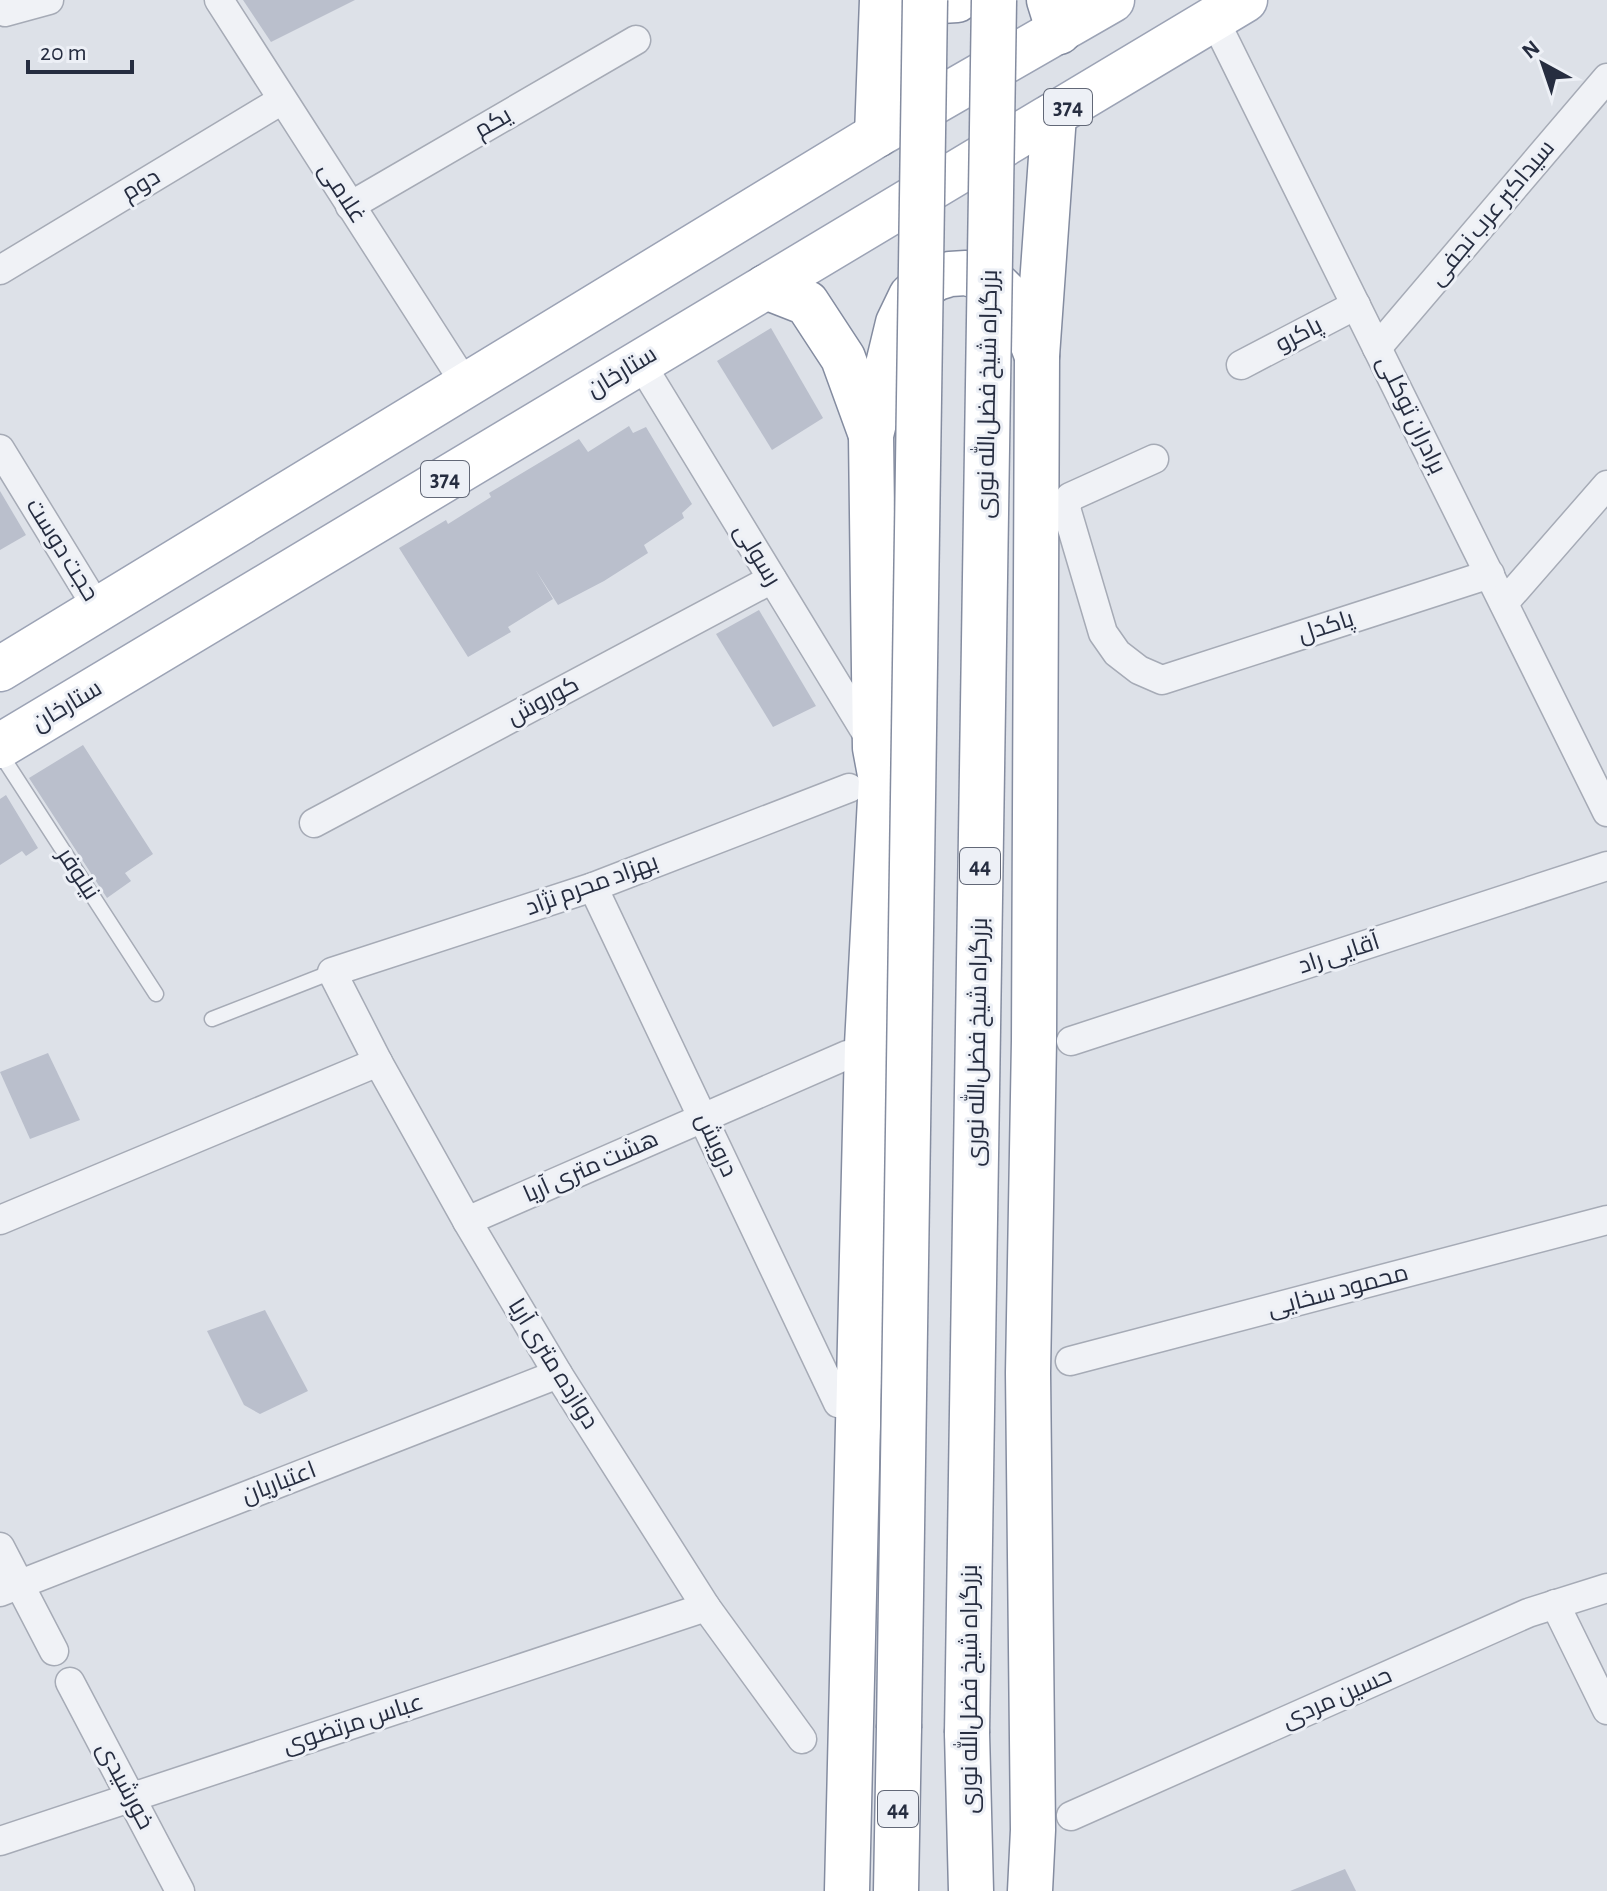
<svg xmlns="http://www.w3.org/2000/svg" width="1607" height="1891" font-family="'Alegreya Sans',Cairo,sans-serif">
  <rect width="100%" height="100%" fill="#dde1e8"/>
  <g fill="#babfcc">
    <polygon points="243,0 355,0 271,42"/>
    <polygon points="771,328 823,418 772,450 717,361"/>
    <polygon points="629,426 633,433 646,427 692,504 682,513 684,518 644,545 648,553 604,581 558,605 535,569 553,599 508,627 511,632 468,657 399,548 446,520 448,524 491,497 489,493 579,439 588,452"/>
    <polygon points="0,491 26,535 0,550"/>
    <polygon points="759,610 816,706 773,727 716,634"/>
    <polygon points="83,745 153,854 125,873 131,881 107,898 29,778"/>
    <polygon points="6,795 38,848 26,856 22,851 0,865 0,799"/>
    <polygon points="48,1053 80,1120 30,1139 0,1072"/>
    <polygon points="265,1310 308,1391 260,1414 244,1405 207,1331"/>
    <polygon points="1345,1869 1356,1891 1290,1891"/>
  </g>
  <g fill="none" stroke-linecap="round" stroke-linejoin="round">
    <g stroke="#a6abb6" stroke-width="17">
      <g id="lane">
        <polyline points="0,753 156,994"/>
        <polyline points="212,1019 332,972"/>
      </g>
    </g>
    <g stroke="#a6abb6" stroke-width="31">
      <g id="street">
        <polyline points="219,0 466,385"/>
        <polyline points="5,12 49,0"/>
        <polyline points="1214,19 1607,812"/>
        <polyline points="350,206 636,40"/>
        <polyline points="0,270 282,100"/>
        <polyline points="1377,348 1607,78"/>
        <polyline points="640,362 873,744"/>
        <polyline points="1241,365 1356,305"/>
        <polyline points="0,449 98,609"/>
        <polyline points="1154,459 1070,497 1066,508 1103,633 1117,653 1139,670 1162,680 1490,574"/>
        <polyline points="1504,603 1607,485"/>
        <polyline points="314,823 772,579"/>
        <polyline points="593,887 838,1403"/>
        <polyline points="1071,1041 1607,866"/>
        <polyline points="0,1220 378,1062"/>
        <polyline points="467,1221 847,1055"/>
        <polyline points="1070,1361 1607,1220"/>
        <polyline points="0,1547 54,1651"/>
        <polyline points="0,1592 558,1374"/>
        <polyline points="1555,1604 1607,1710"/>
        <polyline points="70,1682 180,1891"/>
        <polyline points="802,1739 706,1607 558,1374 467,1221 378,1062 332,972 593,887 849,788"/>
        <polyline points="1071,1816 1528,1613 1607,1588"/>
        <polyline points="0,1841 706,1607"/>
      </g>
    </g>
    <g stroke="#9ca3b5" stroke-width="47">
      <g id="primary">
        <polyline points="0,669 877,135 1112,0"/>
        <polyline points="0,746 1245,0"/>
      </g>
    </g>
    <g stroke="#848ca0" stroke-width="47">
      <g id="highway">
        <polyline points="916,0 924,2 957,0"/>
        <polyline points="1049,0 1059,32"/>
        <polyline points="877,135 882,0"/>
        <polyline points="766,287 807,303 843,358 871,435"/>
        <polyline points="967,1733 971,1891"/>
        <polyline points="847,1891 867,1045 881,780 875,748 871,435 898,323 911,296 923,286 937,278 950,274 966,273 980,277 998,286 1012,300 1022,316 1037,356"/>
        <polyline points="896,1891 899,1728"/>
        <polyline points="1030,1891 1033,1830 1028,1373 1034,1041 1037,356 1054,115"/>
      </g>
    </g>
    <use href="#lane" stroke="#f0f2f6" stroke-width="14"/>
    <use href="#street" stroke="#f0f2f6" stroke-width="28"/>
    <use href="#primary" stroke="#fff" stroke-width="44"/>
    <use href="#highway" stroke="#fff" stroke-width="44"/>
    <g stroke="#848ca0" stroke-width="47" stroke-linecap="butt">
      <g id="highway-bridge">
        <polyline points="899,1728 925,0"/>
        <polyline points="967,1733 994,0"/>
      </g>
    </g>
    <use href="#highway-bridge" stroke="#fff" stroke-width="44"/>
  </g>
  <g text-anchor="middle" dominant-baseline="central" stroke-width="6" stroke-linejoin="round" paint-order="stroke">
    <g fill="#edf0f6" stroke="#626877" stroke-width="2">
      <rect x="1044" y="89" width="48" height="36" rx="6"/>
      <rect x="421" y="461" width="48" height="36" rx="6"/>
      <rect x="960" y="848" width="40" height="36" rx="6"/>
      <rect x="878" y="1791" width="40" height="36" rx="6"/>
    </g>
    <g font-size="22" font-weight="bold" fill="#262d40">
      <text x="1068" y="107">374</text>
      <text x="445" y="479">374</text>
      <text x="980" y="866">44</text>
      <text x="898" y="1809">44</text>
    </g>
    <g font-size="24" fill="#262d40" stroke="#edf0f6">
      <text transform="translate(493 123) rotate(-30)">یکم</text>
      <text transform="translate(141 185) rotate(-31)">دوم</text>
      <text transform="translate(342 193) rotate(57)">غلامی</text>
      <text transform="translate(1492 213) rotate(-50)">سیداکبر عرب نجفی</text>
      <text transform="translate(1299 335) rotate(-27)">پاکرو</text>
      <text transform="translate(622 372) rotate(-31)">ستارخان</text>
      <text transform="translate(988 394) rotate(-89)">بزرگراه شیخ فضل‌الله نوری</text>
      <text transform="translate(1411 415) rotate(64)">برادران توکلی</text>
      <text transform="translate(62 550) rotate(58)">حجت دوست</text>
      <text transform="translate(757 555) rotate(59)">رسولی</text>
      <text transform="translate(1326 627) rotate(-18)">پاکدل</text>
      <text transform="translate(543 701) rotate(-28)">کوروش</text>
      <text transform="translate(67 706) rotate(-31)">ستارخان</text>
      <text transform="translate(78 874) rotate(57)">نیلوفر</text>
      <text transform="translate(592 885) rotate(-20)">بهزاد محرم نژاد</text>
      <text transform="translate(1339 954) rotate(-18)">آقایی راد</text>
      <text transform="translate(978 1042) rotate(-89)">بزرگراه شیخ فضل‌الله نوری</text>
      <text transform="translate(716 1145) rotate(65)">درویش</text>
      <text transform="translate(591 1167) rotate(-24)">هشت متری آریا</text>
      <text transform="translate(1338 1291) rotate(-15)">محمود سخایی</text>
      <text transform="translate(553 1364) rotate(58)">دوازده متری آریا</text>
      <text transform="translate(279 1483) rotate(-21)">اعتباریان</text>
      <text transform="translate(970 1689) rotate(-90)">بزرگراه شیخ فضل‌الله نوری</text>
      <text transform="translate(1337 1698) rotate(-24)">حسین مردی</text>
      <text transform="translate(353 1724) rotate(-18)">عباس مرتضوی</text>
      <text transform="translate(125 1786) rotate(62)">خورشیدی</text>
    </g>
  </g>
  <g transform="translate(1543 64) rotate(320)" stroke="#edf0f6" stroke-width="6" paint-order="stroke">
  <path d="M0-6L14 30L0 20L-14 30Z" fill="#262d40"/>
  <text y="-12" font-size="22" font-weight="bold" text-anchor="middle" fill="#262d40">N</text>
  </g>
  <path d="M28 60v12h104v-12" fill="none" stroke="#262d40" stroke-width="4"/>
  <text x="40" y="60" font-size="24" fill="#262d40" stroke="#edf0f6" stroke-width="6" paint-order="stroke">20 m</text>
</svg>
